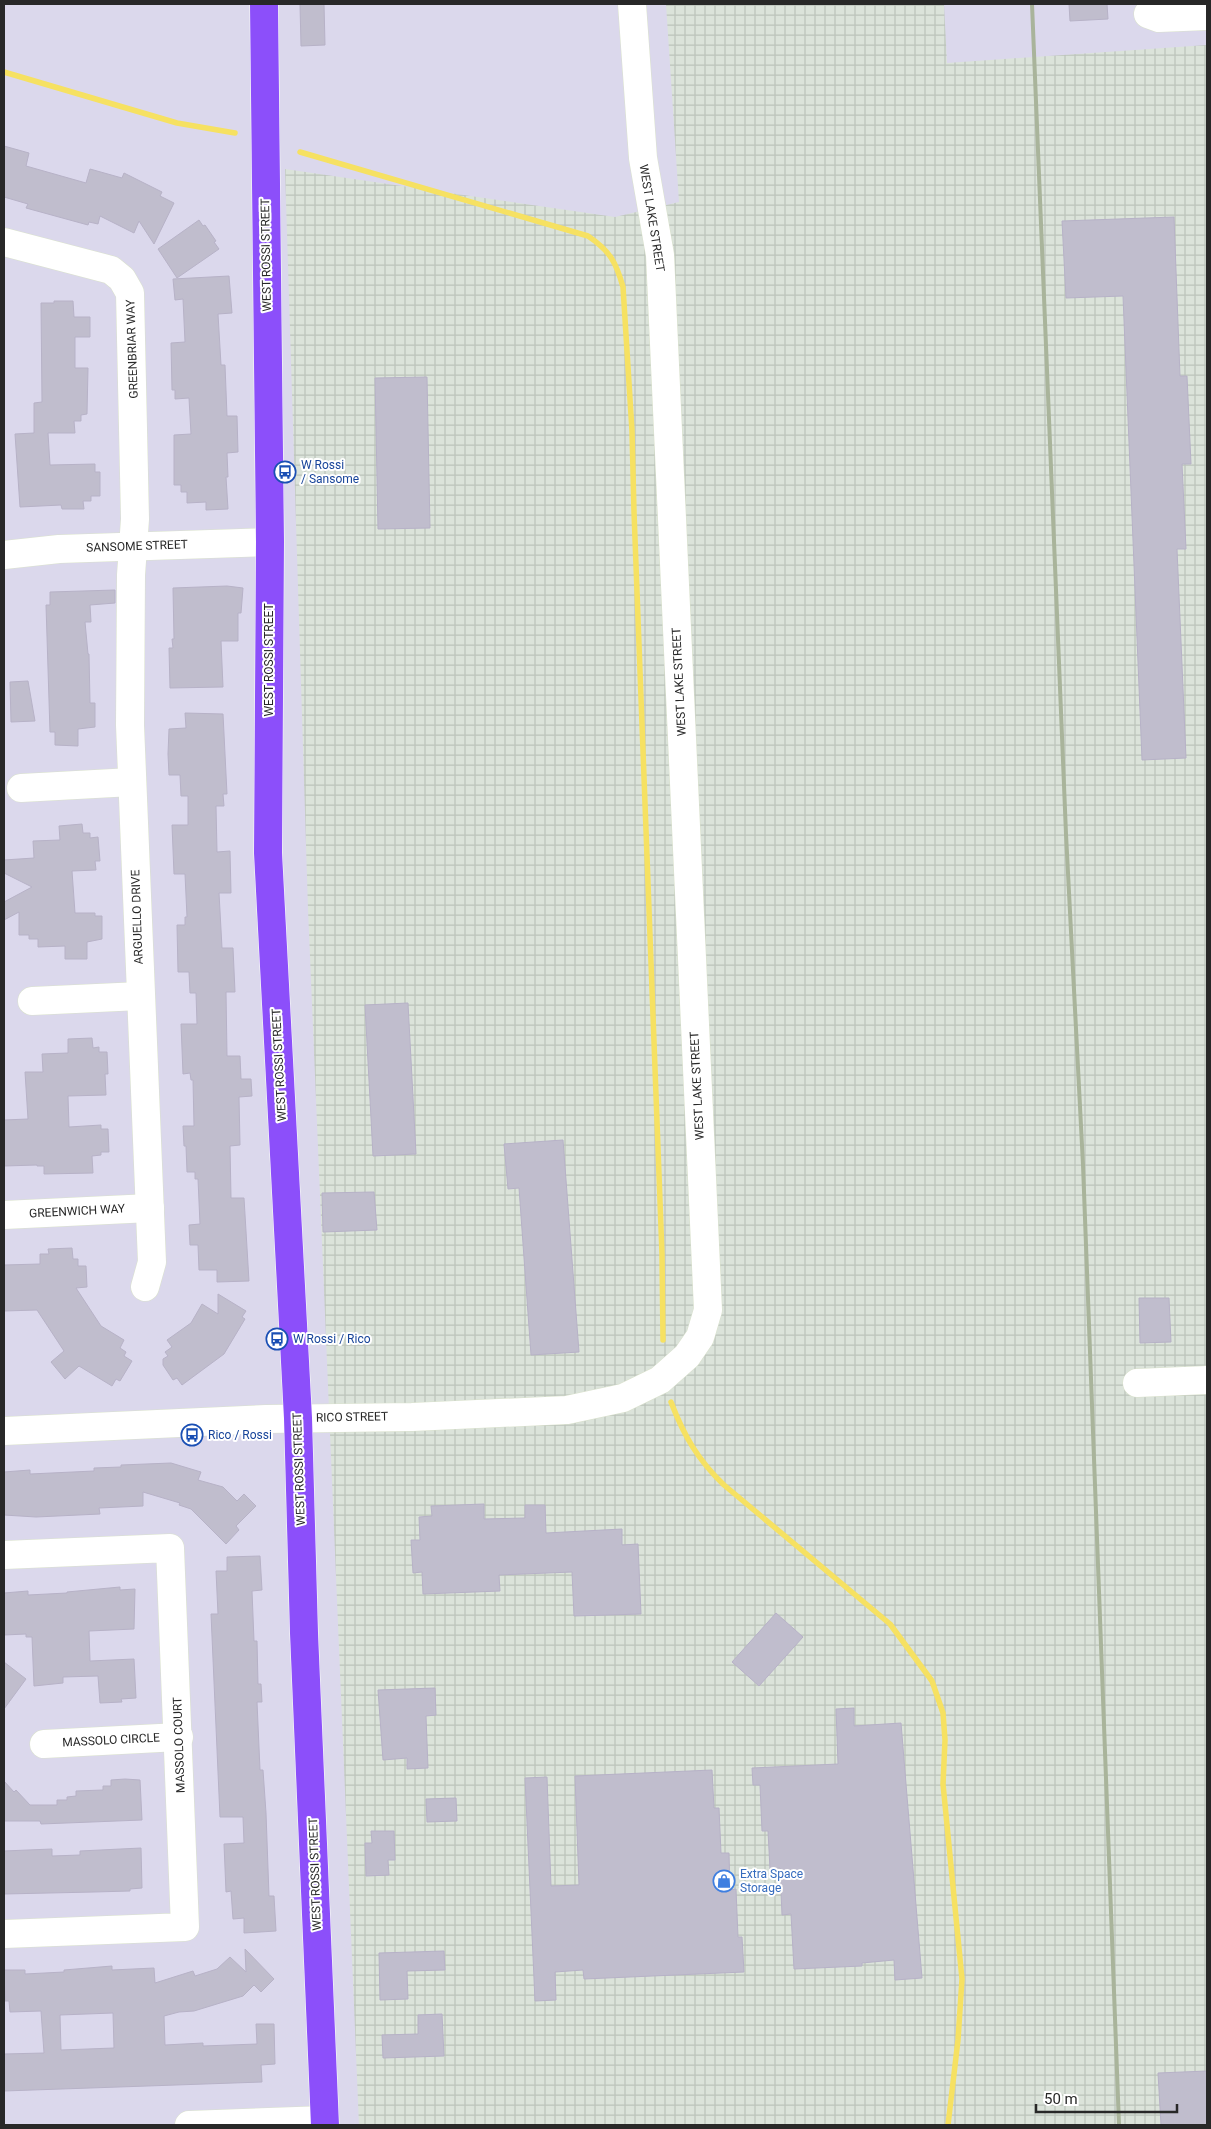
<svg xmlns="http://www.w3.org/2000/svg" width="1211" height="2129" font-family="Roboto,sans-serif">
  <defs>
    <pattern id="industrial-grid" width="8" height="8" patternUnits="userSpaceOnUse" patternTransform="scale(1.25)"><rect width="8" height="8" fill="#dbe3da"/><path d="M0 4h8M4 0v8" fill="none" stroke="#bcc3bb"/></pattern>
  </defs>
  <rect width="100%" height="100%" fill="#dbd8ec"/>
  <polygon fill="url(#industrial-grid)" points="666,4 944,4 947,63 1207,45 1207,2125 359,2125 308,909 285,169 615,217 679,202"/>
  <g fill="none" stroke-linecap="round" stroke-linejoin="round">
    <g stroke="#f6e162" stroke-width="5.5">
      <polyline points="4,72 177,123 235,133"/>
      <path d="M 300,152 L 588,236 C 610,251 616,262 623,287 L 632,431 L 634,512 L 662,1254 L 663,1340"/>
      <path d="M 671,1402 C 684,1436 698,1460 724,1485 L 890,1624 L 932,1681 L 943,1713 L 945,1740 L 943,1784 L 962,1979 L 958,2040 L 948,2125"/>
    </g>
  </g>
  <g fill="#c0bdcd" stroke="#b7b2c7" fill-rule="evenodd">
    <polygon points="300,4 324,4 325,45 301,46"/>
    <polygon points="1069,4 1107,4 1108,19 1070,21"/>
    <polygon points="4,146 29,153 26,166 86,183 90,169 122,178 124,173 162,192 160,196 174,203 154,244 139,221 134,233 100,216 98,224 89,222 88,225 26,208 28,204 4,197"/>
    <polygon points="1174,217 1180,376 1187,376 1191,464 1182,464 1186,549 1177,549 1186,758 1142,760 1123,296 1066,298 1062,221"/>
    <polygon points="199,220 203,226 205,225 216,241 214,242 219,249 177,278 158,249"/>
    <polygon points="229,276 232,313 218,314 221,365 225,365 227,416 237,416 238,452 227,453 228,477 226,477 228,509 206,510 206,502 187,503 187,492 181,492 181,485 174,485 174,435 191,434 189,398 175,399 175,390 172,390 171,343 185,342 183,299 175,300 173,279"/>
    <polygon points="54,301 73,301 74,317 90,317 90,337 75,337 75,368 88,368 87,414 81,415 81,421 74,421 75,433 48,433 50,465 95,464 95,472 100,472 100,496 91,496 91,501 83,501 84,509 62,509 61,505 20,507 15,434 34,433 34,403 42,402 41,303 54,303"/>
    <polygon points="427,377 430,528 378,529 375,378"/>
    <polygon points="227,586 243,588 241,613 238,613 238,641 221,641 223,687 170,688 169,648 173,648 172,639 174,639 173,588"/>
    <polygon points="115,590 115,603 90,605 91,622 85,622 88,654 89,654 90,703 95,703 95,727 78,729 78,746 55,745 55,732 50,732 46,605 50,605 50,592"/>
    <polygon points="28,681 35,721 11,722 10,682"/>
    <polygon points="185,713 223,714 227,794 223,794 224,806 216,806 217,852 230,851 231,893 219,893 222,948 233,948 235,992 226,992 227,1056 240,1056 241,1079 251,1079 252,1096 239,1097 240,1145 230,1146 231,1198 244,1198 249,1281 217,1282 217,1270 199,1270 198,1245 190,1245 189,1225 200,1224 198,1179 195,1179 195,1172 187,1172 186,1146 184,1146 183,1126 194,1126 193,1080 191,1080 190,1073 183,1074 181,1024 197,1024 196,993 190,993 189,972 178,972 177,925 185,925 185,917 187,917 185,874 174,874 172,825 188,825 188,796 181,796 180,775 169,775 168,754 169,729 186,728"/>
    <polygon points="82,824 83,833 90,833 90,838 98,837 100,861 95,861 96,870 72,871 75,913 95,913 95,916 102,916 102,939 87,942 87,959 65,959 65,946 38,947 38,939 29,939 29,935 19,935 19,912 4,920 4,902 32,887 4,873 4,860 34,858 33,841 60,840 59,826"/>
    <polygon points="408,1003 416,1154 373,1156 365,1005"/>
    <polygon points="92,1038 93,1048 99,1047 99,1052 107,1052 108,1074 105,1074 106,1095 68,1096 69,1127 101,1125 101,1129 108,1129 109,1152 101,1152 101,1155 92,1156 93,1173 44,1174 44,1166 37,1166 37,1165 4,1166 4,1120 28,1119 25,1072 43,1072 42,1054 68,1053 68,1039"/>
    <polygon points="563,1140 579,1352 531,1355 519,1188 508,1189 504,1144"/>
    <polygon points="374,1192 377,1230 323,1232 322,1193"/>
    <polygon points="72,1248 73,1259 78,1259 78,1266 86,1266 87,1287 76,1288 101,1326 124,1340 120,1348 126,1352 124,1356 132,1361 120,1381 116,1379 112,1386 79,1366 65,1379 51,1362 64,1351 37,1310 4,1311 4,1265 40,1264 40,1254 49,1254 48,1249"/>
    <polygon points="218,1294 246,1311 242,1317 245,1319 224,1354 182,1385 177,1378 173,1380 163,1365 163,1359 168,1356 165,1352 172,1347 167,1340 191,1323 202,1304 218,1314"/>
    <polygon points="1139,1298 1169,1298 1171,1342 1140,1343"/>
    <polygon points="171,1463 201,1472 198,1480 223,1487 237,1501 244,1494 256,1506 236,1526 239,1530 226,1544 191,1509 179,1505 180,1503 143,1492 143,1506 99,1508 100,1514 36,1517 4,1515 4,1472 30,1470 30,1474 94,1471 94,1468 121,1467 121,1465"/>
    <polygon points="484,1504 484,1519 525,1518 525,1505 545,1505 546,1533 622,1529 622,1545 638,1544 641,1614 574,1616 572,1572 499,1575 500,1591 423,1594 422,1572 413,1573 411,1540 420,1540 419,1517 432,1516 431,1506"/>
    <polygon points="260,1556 262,1590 252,1591 254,1641 257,1641 258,1684 261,1684 262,1702 257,1702 260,1770 263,1770 266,1813 269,1896 274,1896 276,1931 244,1933 244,1918 233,1919 231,1891 226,1892 224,1844 244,1843 243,1817 220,1817 211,1614 218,1614 216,1571 227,1571 227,1557"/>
    <polygon points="120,1587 120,1590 135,1589 134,1629 89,1631 90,1661 134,1659 136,1698 121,1699 122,1702 100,1703 98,1676 63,1677 63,1683 34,1686 32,1637 26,1637 26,1634 4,1635 4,1593 28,1591 28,1595 67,1593 67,1592"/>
    <polygon points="776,1613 803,1637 759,1686 732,1662"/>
    <polygon points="4,1662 26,1679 4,1709"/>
    <polygon points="435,1688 436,1715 426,1716 428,1768 407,1769 407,1758 383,1760 378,1690"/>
    <polygon points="854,1708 854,1726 901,1723 922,1978 895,1980 894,1960 862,1963 862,1966 794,1969 791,1914 782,1915 780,1868 770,1869 768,1831 762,1831 760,1785 753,1785 752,1768 838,1764 836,1709"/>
    <polygon points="712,1770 714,1808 719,1808 721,1853 729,1853 730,1890 736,1889 738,1937 742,1937 744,1972 584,1979 583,1970 555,1972 556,2000 535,2001 525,1778 547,1777 551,1886 579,1885 575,1776"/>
    <polygon points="125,1779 140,1780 142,1820 41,1824 40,1821 4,1821 4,1781 14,1792 16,1790 30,1805 57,1805 57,1800 67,1800 67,1797 76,1796 76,1791 103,1790 103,1786 111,1786 111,1780"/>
    <polygon points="456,1798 457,1821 427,1822 426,1799"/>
    <polygon points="371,1831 394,1831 395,1860 388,1860 389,1875 366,1876 365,1843 372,1843"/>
    <polygon points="141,1848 142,1888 130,1889 130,1891 94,1892 4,1894 4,1851 52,1849 52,1856 80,1855 80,1851"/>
    <path d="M 245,1949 L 274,1979 L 261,1992 L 254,1985 L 243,1996 L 194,2011 L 179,2012 L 164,2016 L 165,2045 L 203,2043 L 203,2046 L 257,2044 L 256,2024 L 274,2024 L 275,2064 L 261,2065 L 262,2082 L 4,2091 L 4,2054 L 44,2053 L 41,2011 L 10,2012 L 9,2001 L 5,2001 L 4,1970 L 25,1970 L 25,1974 L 64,1972 L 64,1970 L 112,1966 L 112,1970 L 154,1968 L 155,1983 L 193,1971 L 195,1976 L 217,1969 L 230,1957 L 246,1972 ZM 113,2013 L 114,2048 L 61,2050 L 60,2015 Z"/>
    <polygon points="444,1951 445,1970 407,1971 408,1999 380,2000 379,1953"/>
    <polygon points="442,2014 444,2056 383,2058 382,2035 418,2034 418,2015"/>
    <polygon points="1207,2071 1207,2125 1161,2125 1158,2073"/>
  </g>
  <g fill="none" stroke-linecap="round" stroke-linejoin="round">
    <g stroke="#dae2cd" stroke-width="29">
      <g id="minor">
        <polyline points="1148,14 1159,18 1207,16"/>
        <polyline points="4,242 111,270 122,279 130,293 135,519 131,575 130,725 152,1262 145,1287"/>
        <polyline points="4,555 59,549 270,542"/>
        <polyline points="21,788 132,782"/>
        <polyline points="32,1001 140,996"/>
        <polyline points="4,1215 150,1208"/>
        <polyline points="1137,1383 1207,1380"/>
        <polyline points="4,1431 266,1419 412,1417 567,1410 623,1398 660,1380 687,1356 700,1337 708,1310 660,255 643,158 632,4"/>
        <polyline points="4,1555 170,1548 185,1927 4,1934"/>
        <polyline points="44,1744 179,1737"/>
        <polyline points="189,2125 325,2120"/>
      </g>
    </g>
    <g stroke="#fff" stroke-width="29">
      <polyline id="major" points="264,4 270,542 268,853 298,1418 304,1633 325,2125"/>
    </g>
    <use href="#minor" stroke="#fff" stroke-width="28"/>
    <use href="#major" stroke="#8c4ffa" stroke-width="28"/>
    <polyline stroke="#a9b49b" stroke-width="4" points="1032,4 1066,834 1083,1165 1119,2125"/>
  </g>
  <defs>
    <g id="bus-ring" transform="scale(1.125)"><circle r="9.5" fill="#fff" stroke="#1a4fb4" stroke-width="1.5"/><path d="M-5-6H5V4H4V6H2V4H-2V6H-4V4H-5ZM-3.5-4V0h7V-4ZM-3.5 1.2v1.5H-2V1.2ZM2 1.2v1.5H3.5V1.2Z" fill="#1a4fb4"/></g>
    <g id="shop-ring" transform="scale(1.125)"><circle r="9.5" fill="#fff" stroke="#3f7fe0" stroke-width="1.5"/><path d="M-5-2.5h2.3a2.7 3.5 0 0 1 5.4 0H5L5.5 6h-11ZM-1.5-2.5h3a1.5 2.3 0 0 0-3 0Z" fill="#3f7fe0"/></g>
  </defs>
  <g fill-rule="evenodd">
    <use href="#bus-ring" x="285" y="472"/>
    <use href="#bus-ring" x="277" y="1339"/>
    <use href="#bus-ring" x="192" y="1435"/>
    <use href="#shop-ring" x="724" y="1881"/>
  </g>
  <g text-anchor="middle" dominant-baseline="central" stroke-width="4" stroke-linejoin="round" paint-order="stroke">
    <g font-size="12" fill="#282828" stroke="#fff">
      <text transform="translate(652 218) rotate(81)">WEST LAKE STREET</text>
      <text transform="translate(266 255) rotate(-91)">WEST ROSSI STREET</text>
      <text transform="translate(132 349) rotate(-92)">GREENBRIAR WAY</text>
      <text transform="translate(137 546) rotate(-2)">SANSOME STREET</text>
      <text transform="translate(269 660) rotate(-90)">WEST ROSSI STREET</text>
      <text transform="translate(679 682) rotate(-93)">WEST LAKE STREET</text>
      <text transform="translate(137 917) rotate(-92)">ARGUELLO DRIVE</text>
      <text transform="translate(279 1065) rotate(-93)">WEST ROSSI STREET</text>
      <text transform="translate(697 1086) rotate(-93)">WEST LAKE STREET</text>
      <text transform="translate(77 1211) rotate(-3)">GREENWICH WAY</text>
      <text transform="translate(352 1417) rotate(-1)">RICO STREET</text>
      <text transform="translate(299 1469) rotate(-92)">WEST ROSSI STREET</text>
      <text transform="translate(111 1740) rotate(-3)">MASSOLO CIRCLE</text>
      <text transform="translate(179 1745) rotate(-92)">MASSOLO COURT</text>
      <text transform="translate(315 1874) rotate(-92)">WEST ROSSI STREET</text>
    </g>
    <g font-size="12" fill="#164399" stroke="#fff" text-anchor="start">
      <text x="301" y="465">W Rossi<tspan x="301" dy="14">/ Sansome</tspan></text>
      <text x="293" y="1339">W Rossi / Rico</text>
      <text x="208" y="1435">Rico / Rossi</text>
    </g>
    <g font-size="12" fill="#366cbe" stroke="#fff" text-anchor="start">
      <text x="740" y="1874">Extra Space<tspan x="740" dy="14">Storage</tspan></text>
    </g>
  </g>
  <rect width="1211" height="2129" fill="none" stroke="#282828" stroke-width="10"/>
  <path d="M1036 2104v8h141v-8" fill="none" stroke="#282828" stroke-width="2.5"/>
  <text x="1044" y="2104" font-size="15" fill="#282828" stroke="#ffffff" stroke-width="4" paint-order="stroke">50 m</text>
</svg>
